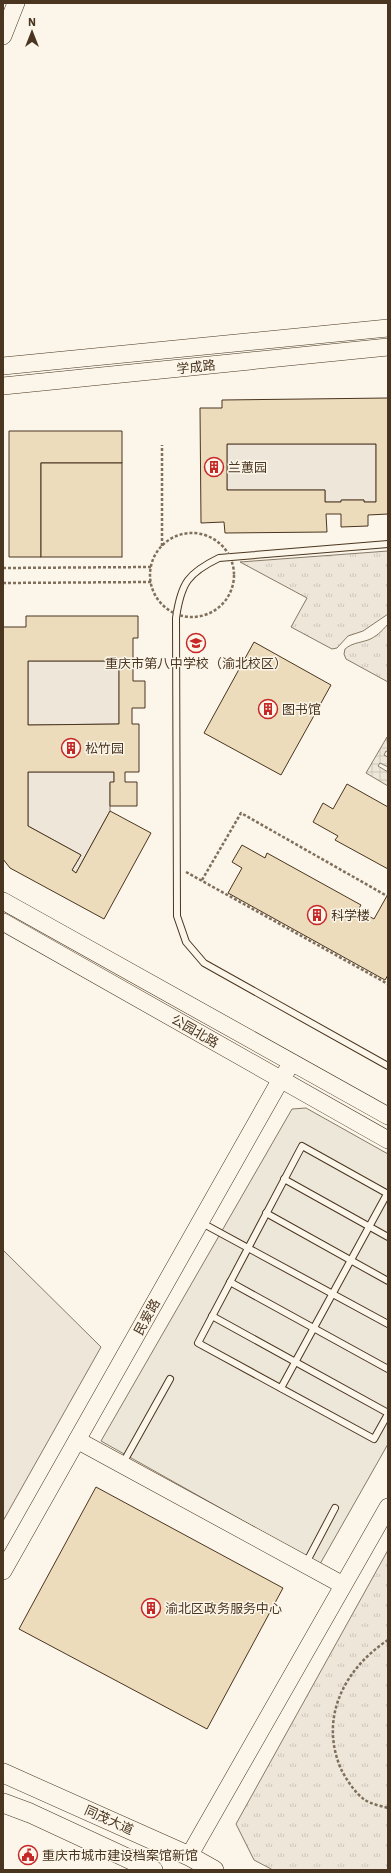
<svg xmlns="http://www.w3.org/2000/svg" width="391" height="1873" font-family="'IBM Plex Sans','Noto Sans SC',sans-serif">
  <defs>
    <pattern id="grass-tufts" width="24" height="20" patternUnits="userSpaceOnUse"><rect width="24" height="20" fill="#ede6d9"/><path d="M3 7l-1-3M5 7V3M7 7l1-3M15 17l-1-3M17 17v-4M19 17l1-3" fill="none" stroke="#cdc6ba"/></pattern>
    <pattern id="plaza-grid" width="8" height="8" patternUnits="userSpaceOnUse"><rect width="8" height="8" fill="#ede7d9"/><path d="M0 4h8M4 0v8" fill="none" stroke="#cdc7ba"/></pattern>
  </defs>
  <rect width="100%" height="100%" fill="#fbf6e9"/>
  <g fill="url(#grass-tufts)" stroke="#887966">
    <polygon points="388,551 388,614 363,631 348,636 337,648 332,649 291,627 307,598 240,562"/>
    <path d="M 388,624 L 388,682 L 346,659 L 344,654 L 345,649 C 352,643 359,643 368,640 C 376,637 382,631 388,624 Z"/>
    <polygon points="388,1550 388,1870 273,1870 254,1860 236,1824"/>
  </g>
  <g fill="#ede6d9" stroke="#887966">
    <polygon points="227,444 376,444 376,502 364,502 364,500 342,500 341,502 325,502 325,490 227,490"/>
    <polygon points="28,661 119,661 119,724 28,725"/>
    <polygon points="28,772 114,772 114,782 110,783 110,811 76,873 72,870 81,855 28,826"/>
    <polygon points="3,1250 101,1347 3,1521"/>
  </g>
  <polygon fill="#ede7d9" stroke="#887966" points="306,1108 388,1154 388,1444 320,1564 101,1441 292,1109"/>
  <polygon fill="url(#plaza-grid)" stroke="#887966" points="387,737 388,752 386,751 384,755 388,757 388,767 380,763 378,766 388,772 388,786 366,773"/>
  <g fill="#ecdcbc" stroke="#4a3520" fill-rule="evenodd">
    <path d="M 388,398 L 388,514 L 368,515 L 368,526 L 341,527 L 341,514 L 326,514 L 327,532 L 225,533 L 224,522 L 201,523 L 200,408 L 222,408 L 222,400 ZM 227,444 L 376,444 L 376,502 L 364,502 L 364,500 L 341,500 L 341,502 L 325,502 L 325,490 L 227,490 Z"/>
    <polygon points="9,431 122,431 122,463 41,463 41,557 9,557"/>
    <rect x="41" y="463" width="81" height="94"/>
    <path d="M 26,616 L 138,616 L 138,638 L 133,638 L 133,681 L 145,681 L 145,708 L 132,708 L 132,724 L 139,724 L 139,772 L 125,772 L 125,782 L 137,782 L 137,806 L 110,806 L 110,782 L 114,782 L 114,772 L 28,772 L 28,826 L 81,855 L 72,870 L 76,873 L 110,811 L 151,833 L 104,919 L 10,868 L 3,859 L 3,627 L 26,627 ZM 28,661 L 119,661 L 119,724 L 28,725 Z"/>
    <polygon points="254,642 331,685 281,775 204,733"/>
    <polygon points="347,784 388,807 388,869 335,840 338,836 313,822 323,803 333,809"/>
    <polygon points="242,845 265,858 267,853 361,905 358,910 374,919 388,894 388,975 385,980 228,893 242,868 232,862"/>
    <polygon points="96,1487 283,1588 207,1729 19,1629"/>
  </g>
  <g fill="none" stroke-linecap="round" stroke-linejoin="round">
    <g stroke="#4a3520" stroke-width="8">
      <g id="lane">
        <path d="M 388,544 L 219,558 C 188,573 181,583 176,618 L 177,916 L 186,942 L 204,963 L 388,1066"/>
        <polyline points="284,1179 388,1237"/>
        <polyline points="388,1194 302,1146 198,1343 374,1439 388,1414"/>
        <polyline points="266,1213 388,1281"/>
        <polyline points="202,1223 388,1324"/>
        <polyline points="230,1282 388,1369"/>
        <polyline points="212,1316 388,1413"/>
        <polyline points="281,1388 387,1194"/>
        <polyline points="123,1463 170,1379"/>
        <polyline points="306,1563 335,1508"/>
      </g>
    </g>
    <g stroke="#4a3520" stroke-width="18">
      <g id="secondary">
        <polyline points="3,36 16,3"/>
        <polyline points="3,366 388,328"/>
        <polyline points="3,386 388,347"/>
        <polyline points="3,901 388,1116"/>
        <polyline points="3,922 388,1140"/>
        <polyline points="77,1440 343,1585"/>
        <polyline points="3,1571 281,1079 292,1063"/>
        <polyline points="189,1856 388,1507"/>
      </g>
    </g>
    <g stroke="#4a3520" stroke-width="20">
      <g id="primary">
        <polyline points="3,1773 189,1856 214,1870"/>
        <polyline points="3,1803 30,1813 153,1870"/>
      </g>
    </g>
    <g stroke="#7f6f5c" stroke-width="2.5" stroke-dasharray="3 2" stroke-linecap="butt">
      <circle cx="192" cy="575" r="42"/>
      <polyline points="162,546 162,445"/>
      <polyline points="3,568 151,567"/>
      <polyline points="3,583 151,582"/>
      <polyline points="186,872 388,984"/>
      <polyline points="202,880 241,813 387,896"/>
      <path d="M 388,1640 C 344,1669 319,1718 341,1769 C 346,1779 355,1793 365,1800 C 371,1804 381,1806 388,1808"/>
    </g>
    <use href="#lane" stroke="#fbf6e9" stroke-width="6"/>
    <use href="#secondary" stroke="#fbf6e9" stroke-width="17"/>
    <use href="#primary" stroke="#fbf6e9" stroke-width="19"/>
  </g>
  <defs>
    <g id="building-ring" transform="scale(1)"><circle r="9.5" fill="#fbf6e9" stroke="#c62828" stroke-width="1.5"/><path d="M-4-6H4V6H1V3H-1V6H-4ZM-2.5-4.3h1.7v1.8h-1.7ZM.8-4.3h1.7v1.8H.8ZM-2.5-1h1.7V.8h-1.7ZM.8-1h1.7V.8H.8Z" fill="#c62828"/></g>
    <g id="school-ring" transform="scale(1)"><circle r="9.5" fill="#fbf6e9" stroke="#c62828" stroke-width="1.5"/><path d="M0-5L7-2L0 1L-7-2ZM-4 1L0 2.5L4 1V4Q0 6-4 4Z" fill="#c62828"/></g>
    <g id="civic-ring" transform="scale(1)"><circle r="9.5" fill="#fbf6e9" stroke="#c62828" stroke-width="1.5"/><path d="M-.6-6.5H3V-4.5H.6V-3L4-1V1h2V6H-6V1h2V-1L-.6-3ZM-1.2 2.5V6h2.4V2.5Z" fill="#c62828"/></g>
  </defs>
  <g fill-rule="evenodd">
    <use href="#building-ring" x="214" y="467"/>
    <use href="#school-ring" x="196" y="643"/>
    <use href="#building-ring" x="268" y="709"/>
    <use href="#building-ring" x="71" y="748"/>
    <use href="#building-ring" x="317" y="915"/>
    <use href="#building-ring" x="151" y="1608"/>
    <use href="#civic-ring" x="28" y="1855"/>
  </g>
  <g text-anchor="middle" dominant-baseline="central" stroke-width="3" stroke-linejoin="round" paint-order="stroke">
    <g font-size="13" fill="#4a3520" stroke="#fbf6e9">
      <text transform="translate(196 367) rotate(-6)">学成路</text>
      <text transform="translate(195 1031) rotate(30)">公园北路</text>
      <text transform="translate(147 1317) rotate(-61)">民爱路</text>
      <text transform="translate(109 1820) rotate(24)">同茂大道</text>
    </g>
    <g font-size="13" fill="#4a3520" stroke="#fbf6e9" text-anchor="start">
      <text x="228" y="467">兰蕙园</text>
      <text x="196" y="663" text-anchor="middle">重庆市第八中学校（渝北校区）</text>
      <text x="282" y="709">图书馆</text>
      <text x="85" y="748">松竹园</text>
      <text x="331" y="915">科学楼</text>
      <text x="165" y="1608">渝北区政务服务中心</text>
      <text x="42" y="1855">重庆市城市建设档案馆新馆</text>
    </g>
  </g>
  <rect width="391" height="1873" fill="none" stroke="#4a3520" stroke-width="8"/>
  <g transform="translate(32 32)" stroke="#fbf6e9" stroke-width="3" paint-order="stroke">
  <path d="M0-3L7 15L0 10L-7 15Z" fill="#4a3520"/>
  <text y="-6" font-size="11" font-weight="bold" text-anchor="middle" fill="#4a3520">N</text>
  </g>
</svg>
